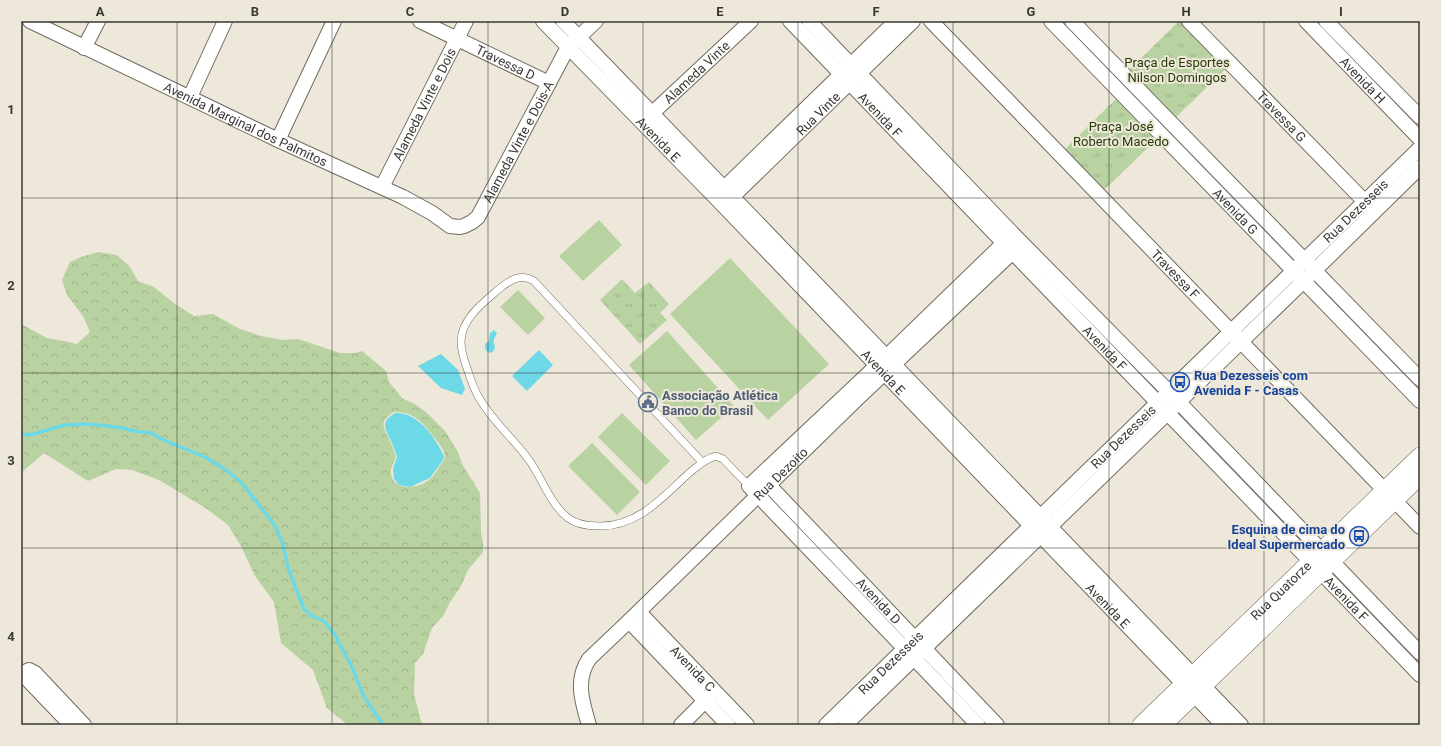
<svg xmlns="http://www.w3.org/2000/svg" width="1441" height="746" font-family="Roboto,sans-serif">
  <defs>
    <pattern id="forest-crowns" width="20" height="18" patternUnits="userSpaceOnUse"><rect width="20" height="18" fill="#b9d2a2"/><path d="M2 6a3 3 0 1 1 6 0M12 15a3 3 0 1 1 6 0" fill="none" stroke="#a0b58c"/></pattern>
    <pattern id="park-tufts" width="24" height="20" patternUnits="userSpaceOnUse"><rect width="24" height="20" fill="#b9d2a2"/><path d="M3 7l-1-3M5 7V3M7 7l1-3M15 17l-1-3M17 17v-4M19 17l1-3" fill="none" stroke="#a0b58c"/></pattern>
  </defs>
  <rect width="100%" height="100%" fill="#eee8da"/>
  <g fill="#b9d2a2">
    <polygon points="599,220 622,245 583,281 559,256"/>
    <polygon points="730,258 829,364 768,420 670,314"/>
    <polygon points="518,290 545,318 528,335 500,307"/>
    <polygon points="667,331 734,406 696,440 629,365"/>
    <polygon points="622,413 670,461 646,485 598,437"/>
    <polygon points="592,443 640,492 617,515 568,466"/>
  </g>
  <path fill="url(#forest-crowns)" fill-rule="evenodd" d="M 98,252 L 117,255 L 130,267 L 138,281 L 154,287 L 175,304 L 194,316 L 213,314 L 240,329 L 261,336 L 282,340 L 298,339 L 340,353 L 355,353 L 362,351 L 386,371 L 389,382 L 403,399 L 415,404 L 427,413 L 445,431 L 458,452 L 462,464 L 480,493 L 481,532 L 483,542 L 483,552 L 468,570 L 461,586 L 449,604 L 443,616 L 432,628 L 423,654 L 415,663 L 414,694 L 422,725 L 348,725 L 327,708 L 313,670 L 281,643 L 274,602 L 255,576 L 241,546 L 228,525 L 207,509 L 159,480 L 132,470 L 116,469 L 88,481 L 44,453 L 21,473 L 21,324 L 47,338 L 64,341 L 77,344 L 90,332 L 83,316 L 67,295 L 62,280 L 70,262 L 81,257 ZM 394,412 C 410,411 421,420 430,432 C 435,439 444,448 445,456 C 445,460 441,464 439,467 C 437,470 434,476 430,479 C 418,490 389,492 391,469 C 392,465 394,461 396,457 C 394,451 392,445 389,439 C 382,425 380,421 394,412 Z"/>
  <g fill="url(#park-tufts)">
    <polygon points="1179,21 1189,21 1231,64 1170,123 1124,75"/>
    <polygon points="1121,94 1162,134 1099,195 1060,154"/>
    <polygon points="622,279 635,293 649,282 669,304 660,313 667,320 640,344 600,300"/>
  </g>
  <g fill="#6dd9e6">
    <path d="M 494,330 L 497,333 C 496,335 495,337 494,339 C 492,345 499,347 491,353 C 485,351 485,349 485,344 L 489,341 L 490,333 Z"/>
    <polygon points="539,350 553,365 527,391 512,376"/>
    <polygon points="441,354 458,370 465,389 462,395 441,388 418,366"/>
    <path d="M 395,413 C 418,412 435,437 444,456 L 443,460 L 430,478 L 410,487 L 399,485 L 394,479 L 393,468 L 397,457 C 395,451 393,445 390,439 C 384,426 381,422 395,413 Z"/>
  </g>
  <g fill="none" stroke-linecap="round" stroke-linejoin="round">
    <polyline stroke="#6dd9e6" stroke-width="3.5" points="21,433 26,435 34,434 64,425 86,424 107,426 123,428 134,431 151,433 166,441 205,457 226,470 241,482 274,524 283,544 288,568 304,609 312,616 324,621 335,635 352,667 363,695 383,725"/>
    <g stroke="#716c60" stroke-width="8">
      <path id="service" d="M 702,462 L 534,281 C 521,273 510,280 499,289 C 483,303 462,318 461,341 C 461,350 464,360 467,368 C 470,377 473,387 478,396 C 491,420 513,438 529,460 C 542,478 550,504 568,518 C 577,525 588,526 599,526 C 637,527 662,498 688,474 C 697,467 704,459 716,456 L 723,459 L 749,486"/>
    </g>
    <g stroke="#716c60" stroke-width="16">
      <g id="minor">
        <path id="s1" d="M 30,21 L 278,140 L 403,197 L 432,213 L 450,226 L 460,227 L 464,226 L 472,222 L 478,217 L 568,47 L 596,21"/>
        <path id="s2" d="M 420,21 L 549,83"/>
        <path id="s3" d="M 543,21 L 715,197 L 1223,725"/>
        <polyline points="563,21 1241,725"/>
        <path id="s4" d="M 790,21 L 1420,675"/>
        <polyline points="809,21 1013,234 1169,392 1420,653"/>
        <path id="s5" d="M 931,21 L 1420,527"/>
        <path id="s6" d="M 1051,21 L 1420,401"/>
        <polyline points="1072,21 1420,379"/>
        <path id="s7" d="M 1189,21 L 1370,207"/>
        <path id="s8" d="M 1306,21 L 1420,139"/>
        <polyline points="1326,21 1420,117"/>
        <polyline points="84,48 98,21"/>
        <polyline points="190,97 225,21"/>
        <path id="s9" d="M 646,119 L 751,21"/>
        <polyline points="278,140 334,21"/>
        <path id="s10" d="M 382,187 L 466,21"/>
        <polyline points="718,194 896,21"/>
        <path id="s11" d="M 727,202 L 913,21"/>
        <path id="s12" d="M 763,479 L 997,725"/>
        <path id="s13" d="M 639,612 L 747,725"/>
        <polyline points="629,621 728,725"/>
        <polyline points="71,725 26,678 24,675 25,672 29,670 35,673 84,725"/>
        <path id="s14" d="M 589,725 C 582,702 575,680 589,659 L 629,621 L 858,398 L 1019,246"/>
        <polyline points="681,725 712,694"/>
        <path id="s15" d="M 826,725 L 1420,148"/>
        <polyline points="845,725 1314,271 1420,167"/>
        <polyline points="978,725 749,486 887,356 1010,237"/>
      </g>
    </g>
    <g stroke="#716c60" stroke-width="18">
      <g id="tertiary">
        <path id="s16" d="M 1141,725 L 1420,456"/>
        <polyline points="1163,725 1420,476"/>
      </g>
    </g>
    <use href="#service" stroke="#fff" stroke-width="7"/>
    <use href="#minor" stroke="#fff" stroke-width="14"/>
    <use href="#tertiary" stroke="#fff" stroke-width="17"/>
  </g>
  <path fill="none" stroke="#393732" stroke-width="1" stroke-opacity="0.55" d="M 177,21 L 177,725M 332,21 L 332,725M 488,21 L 488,725M 643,21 L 643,725M 798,21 L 798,725M 953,21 L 953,725M 1109,21 L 1109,725M 1264,21 L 1264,725M 21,198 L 1420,198M 21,373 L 1420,373M 21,548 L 1420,548"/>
  <defs>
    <g id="bus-ring" transform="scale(1)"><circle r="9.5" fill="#eee8da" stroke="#1a4fb4" stroke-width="1.5"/><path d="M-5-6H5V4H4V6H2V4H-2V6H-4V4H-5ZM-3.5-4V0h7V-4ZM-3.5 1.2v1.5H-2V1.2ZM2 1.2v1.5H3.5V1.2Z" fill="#1a4fb4"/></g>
    <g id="civic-ring" transform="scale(1)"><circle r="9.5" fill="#eee8da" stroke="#5c6f8a" stroke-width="1.5"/><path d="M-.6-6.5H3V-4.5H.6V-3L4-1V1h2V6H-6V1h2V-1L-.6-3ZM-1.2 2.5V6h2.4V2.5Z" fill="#5c6f8a"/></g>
  </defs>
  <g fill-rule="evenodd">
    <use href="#bus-ring" x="1180" y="382"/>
    <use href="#civic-ring" x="648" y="402"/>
    <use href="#bus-ring" x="1359" y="536"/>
  </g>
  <g text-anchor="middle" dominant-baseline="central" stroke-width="4" stroke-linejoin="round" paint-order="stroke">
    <g font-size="13" fill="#393732" stroke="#eee8da">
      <text stroke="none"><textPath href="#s2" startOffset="95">Travessa D</textPath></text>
      <text stroke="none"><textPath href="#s9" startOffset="69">Alameda Vinte</textPath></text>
      <text stroke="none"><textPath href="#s8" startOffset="82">Avenida H</textPath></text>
      <text stroke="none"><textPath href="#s10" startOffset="93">Alameda Vinte e Dois</textPath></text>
      <text stroke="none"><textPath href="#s11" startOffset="127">Rua Vinte</textPath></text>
      <text stroke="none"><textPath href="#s4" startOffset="130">Avenida F</textPath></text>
      <text stroke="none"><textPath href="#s7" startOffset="133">Travessa G</textPath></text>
      <text stroke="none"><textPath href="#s1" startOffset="239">Avenida Marginal dos Palmitos</textPath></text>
      <text stroke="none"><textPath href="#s3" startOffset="165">Avenida E</textPath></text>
      <text stroke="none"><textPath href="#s1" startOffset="584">Alameda Vinte e Dois-A</textPath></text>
      <text stroke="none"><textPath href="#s6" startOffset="265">Avenida G</textPath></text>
      <text stroke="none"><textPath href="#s15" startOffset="738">Rua Dezesseis</textPath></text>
      <text stroke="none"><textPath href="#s5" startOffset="352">Travessa F</textPath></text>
      <text stroke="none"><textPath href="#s4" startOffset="454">Avenida F</textPath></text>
      <text stroke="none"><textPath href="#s3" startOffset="489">Avenida E</textPath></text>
      <text stroke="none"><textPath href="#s15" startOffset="414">Rua Dezesseis</textPath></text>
      <text stroke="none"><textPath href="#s14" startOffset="335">Rua Dezoito</textPath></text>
      <text stroke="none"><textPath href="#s16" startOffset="194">Rua Quatorze</textPath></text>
      <text stroke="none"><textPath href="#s4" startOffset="802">Avenida F</textPath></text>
      <text stroke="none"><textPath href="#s12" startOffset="168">Avenida D</textPath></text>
      <text stroke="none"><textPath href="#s3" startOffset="813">Avenida E</textPath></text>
      <text stroke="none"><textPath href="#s15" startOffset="90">Rua Dezesseis</textPath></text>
      <text stroke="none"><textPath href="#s13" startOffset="78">Avenida C</textPath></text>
    </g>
    <g font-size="13" fill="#263c09" stroke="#eee8da">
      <text x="1177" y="62">Praça de Esportes<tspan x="1177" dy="15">Nilson Domingos</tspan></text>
      <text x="1121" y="126">Praça José<tspan x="1121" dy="15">Roberto Macedo</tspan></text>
    </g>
    <g font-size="13" font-weight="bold" fill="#164399" stroke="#eee8da" text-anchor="start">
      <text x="1194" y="375">Rua Dezesseis com<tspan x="1194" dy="15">Avenida F - Casas</tspan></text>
      <text x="1345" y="529" text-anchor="end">Esquina de cima do<tspan x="1345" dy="15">Ideal Supermercado</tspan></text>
    </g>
    <g font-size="13" font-weight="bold" fill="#4e5e75" stroke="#eee8da" text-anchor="start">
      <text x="662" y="395">Associação Atlética<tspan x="662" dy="15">Banco do Brasil</tspan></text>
    </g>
  </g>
  <rect width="1441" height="746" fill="none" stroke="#eee8da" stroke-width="44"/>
  <rect x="22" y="22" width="1397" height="702" fill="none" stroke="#393732" stroke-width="1.5"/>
  <g font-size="13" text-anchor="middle" font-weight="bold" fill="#393732">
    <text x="100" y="16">A</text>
    <text x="255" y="16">B</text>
    <text x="410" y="16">C</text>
    <text x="565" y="16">D</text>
    <text x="720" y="16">E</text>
    <text x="876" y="16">F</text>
    <text x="1031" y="16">G</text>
    <text x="1186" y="16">H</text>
    <text x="1341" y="16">I</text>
    <text x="11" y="114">1</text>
    <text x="11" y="290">2</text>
    <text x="11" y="465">3</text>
    <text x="11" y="641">4</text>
  </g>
</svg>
